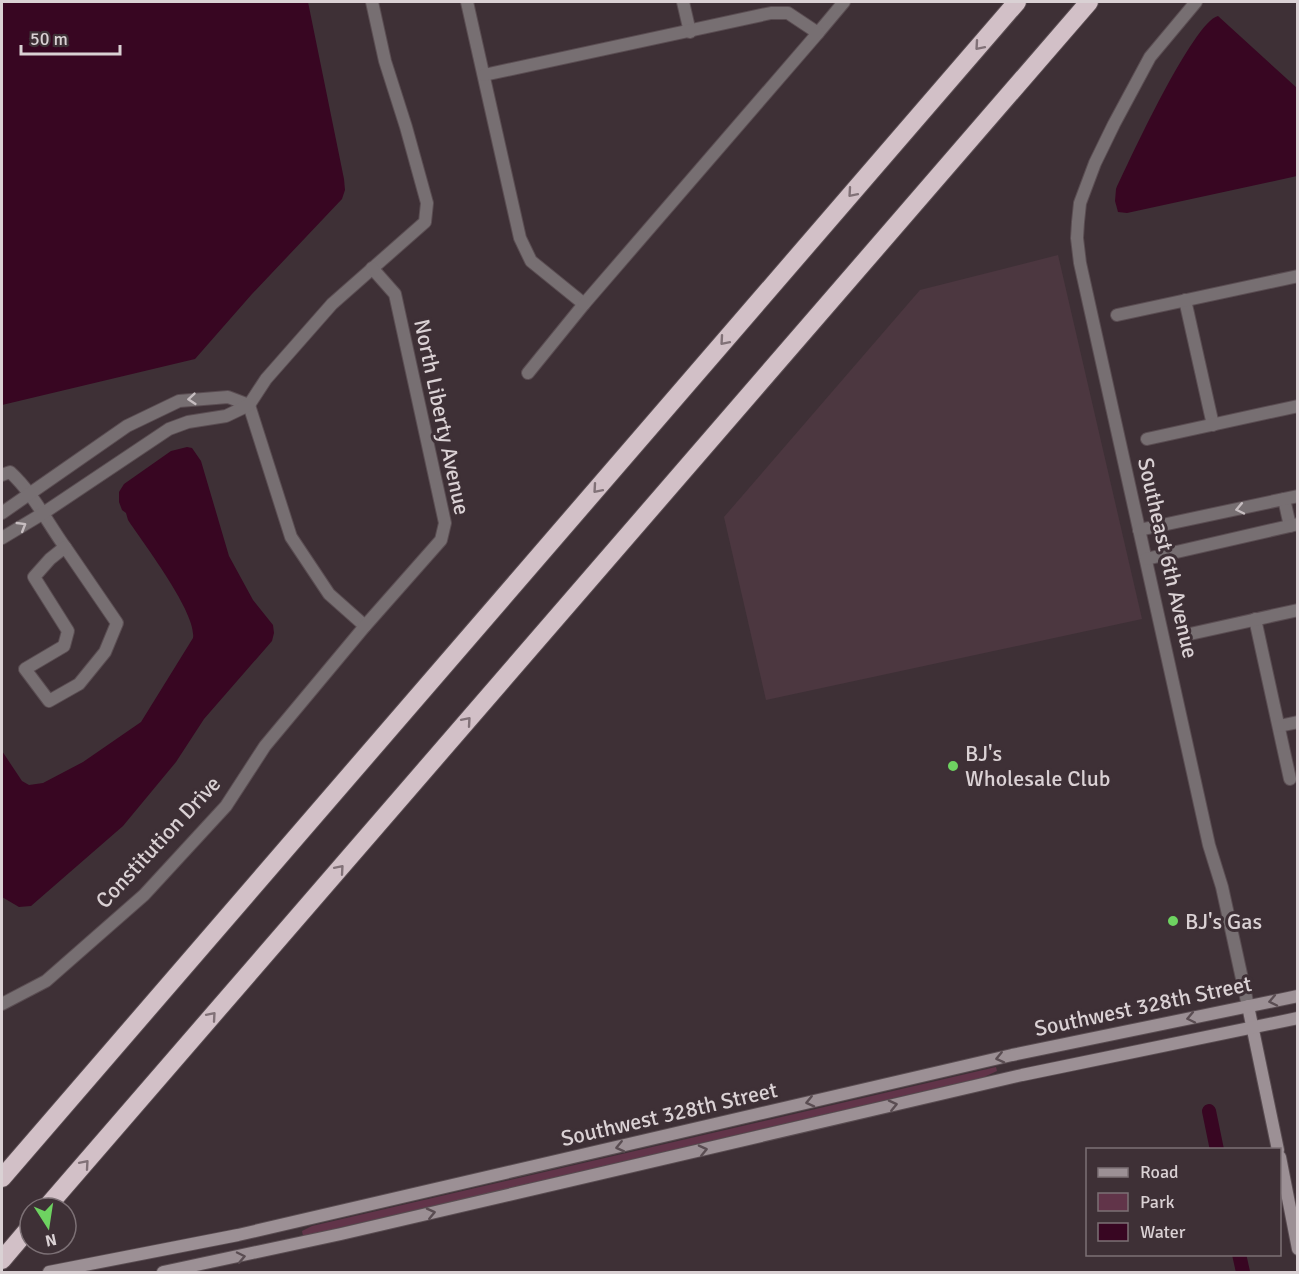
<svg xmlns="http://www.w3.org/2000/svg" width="1299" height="1274" font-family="Signika,sans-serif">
  <rect width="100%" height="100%" fill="#3e3036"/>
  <polygon fill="#4c3740" points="1058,255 1142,619 766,700 724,517 920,290"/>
  <polygon fill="#613449" points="996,1067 997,1071 984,1077 303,1236 302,1231 312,1226"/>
  <g fill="#380622">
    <polygon points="2,2 308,2 344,179 345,190 342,199 252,294 195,359 2,405"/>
    <path d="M 1218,16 L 1297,88 L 1297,176 L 1127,213 L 1118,212 L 1115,201 L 1116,189 C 1129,161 1193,22 1218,16 Z"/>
    <path d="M 187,447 L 192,448 L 201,461 L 229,556 L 253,600 L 273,625 L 274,633 L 272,641 L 204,719 L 176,762 L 123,826 L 31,906 L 19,907 L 2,897 L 2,751 L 22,781 L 29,785 L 43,783 L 83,762 L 141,722 L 193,638 C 197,613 143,543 128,520 L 126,513 L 122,510 L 119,502 L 119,492 L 124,484 L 171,451 Z"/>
  </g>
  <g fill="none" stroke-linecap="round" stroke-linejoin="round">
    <g stroke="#380622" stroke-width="14">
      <polyline points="1209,1111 1217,1150"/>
      <polyline points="1239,1254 1243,1272"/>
    </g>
    <g stroke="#5a4d52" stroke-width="14">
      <g id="street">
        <polyline points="467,2 520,238 531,261 584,304 528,373"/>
        <polyline points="683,2 690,32"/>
        <polyline points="1196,2 1150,57 1114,124 1095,163 1080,203 1078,222 1077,238 1080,263 1209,845 1222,887 1248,1006"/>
        <polyline points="818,33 844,2"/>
        <polyline points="484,75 771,13 788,13 818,33 584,304"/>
        <polyline points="1185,300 1213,425"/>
        <polyline points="1117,315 1298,276"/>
        <polyline points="1147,439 1298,406"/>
        <path d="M 2,475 L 10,472 C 33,493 47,522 65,547"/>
        <polyline points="1284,499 1290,526"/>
        <polyline points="2,513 127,426 179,401 228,397 249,405 291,537 329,594 365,626"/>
        <polyline points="1139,530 1298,496"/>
        <polyline points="2,538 42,514 169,429 188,422 226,416 249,405 266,379 332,304 425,222 427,203 406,127 385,61 372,2"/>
        <polygon points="65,547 117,623 105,652 79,684 49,701 25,669 64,646 68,631 34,577 50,559"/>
        <polyline points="1146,559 1298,524"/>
        <polyline points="1255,619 1290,779"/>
        <polyline points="1190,634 1298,610"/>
        <polyline points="1279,726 1298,722"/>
        <polyline points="2,1004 46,981 144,895 226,806 265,746 365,626 441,540 445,523 395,294 372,268"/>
      </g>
    </g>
    <g stroke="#5a4d52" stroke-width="14">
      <g id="secondary">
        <polyline points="1248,1006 1278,1150"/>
        <polyline points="1280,1157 1298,1249"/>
        <polyline points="49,1272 238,1235 1012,1055 1298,996"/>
        <polyline points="163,1272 341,1234 1022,1075 1298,1018"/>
      </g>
    </g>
    <g stroke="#5a4d52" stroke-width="20">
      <g id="highway">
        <polyline points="2,1178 1017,2"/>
        <polyline points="46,1208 1089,2"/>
        <polyline points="2,1260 30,1227"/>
      </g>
    </g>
    <use href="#street" stroke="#776f72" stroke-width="12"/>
    <use href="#secondary" stroke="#9c9095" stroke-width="12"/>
    <use href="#highway" stroke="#d2c0c7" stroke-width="18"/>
  </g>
  <defs><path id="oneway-chevron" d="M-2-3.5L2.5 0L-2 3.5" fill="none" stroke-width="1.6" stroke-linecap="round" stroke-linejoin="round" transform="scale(1.5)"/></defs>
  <g stroke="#817177">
    <use href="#oneway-chevron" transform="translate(979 46) rotate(131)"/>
    <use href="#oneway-chevron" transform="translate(852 193) rotate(131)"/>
    <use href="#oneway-chevron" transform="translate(724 341) rotate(131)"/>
    <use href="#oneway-chevron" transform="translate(597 489) rotate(131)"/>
    <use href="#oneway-chevron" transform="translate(467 721) rotate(-49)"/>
    <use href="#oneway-chevron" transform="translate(340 869) rotate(-49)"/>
    <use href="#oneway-chevron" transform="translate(212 1016) rotate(-49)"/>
    <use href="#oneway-chevron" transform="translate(85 1164) rotate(-49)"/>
  </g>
  <g stroke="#c6bdc0">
    <use href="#oneway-chevron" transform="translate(192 399) rotate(175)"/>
    <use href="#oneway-chevron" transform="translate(1240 509) rotate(168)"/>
    <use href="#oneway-chevron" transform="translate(22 526) rotate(-31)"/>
  </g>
  <g stroke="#5a4d52">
    <use href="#oneway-chevron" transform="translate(1273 1001) rotate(168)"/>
    <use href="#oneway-chevron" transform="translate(1191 1018) rotate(168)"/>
    <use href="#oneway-chevron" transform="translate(1000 1058) rotate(167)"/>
    <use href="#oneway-chevron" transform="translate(810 1102) rotate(167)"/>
    <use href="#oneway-chevron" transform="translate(893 1105) rotate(-13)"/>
    <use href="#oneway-chevron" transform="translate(620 1147) rotate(167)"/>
    <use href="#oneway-chevron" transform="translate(703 1150) rotate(-13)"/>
    <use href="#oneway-chevron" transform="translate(431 1213) rotate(-13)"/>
    <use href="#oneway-chevron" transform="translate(241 1257) rotate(-12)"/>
  </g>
  <g fill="#6ed361" stroke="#3e3036" stroke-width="2">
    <circle cx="953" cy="766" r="6"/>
    <circle cx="1173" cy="921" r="6"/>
  </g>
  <g text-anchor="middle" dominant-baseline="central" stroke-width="6" stroke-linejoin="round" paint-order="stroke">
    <g font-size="22" fill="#dad1d4" stroke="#3e3036">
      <text transform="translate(442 417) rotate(78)">North Liberty Avenue</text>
      <text transform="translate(1168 558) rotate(77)">Southeast 6th Avenue</text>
      <text transform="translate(158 842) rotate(-47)">Constitution Drive</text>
      <text transform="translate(1143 1006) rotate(-12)">Southwest 328th Street</text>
      <text transform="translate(669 1114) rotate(-13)">Southwest 328th Street</text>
    </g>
    <g font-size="22" fill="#dad1d4" stroke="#3e3036" text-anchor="start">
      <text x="965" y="753">BJ's<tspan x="965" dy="25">Wholesale Club</tspan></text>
      <text x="1185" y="921">BJ's Gas</text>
    </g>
  </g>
  <rect width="1299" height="1274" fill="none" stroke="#dad1d4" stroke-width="6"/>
  <rect x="1086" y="1148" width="195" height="108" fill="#3e3036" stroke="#7c7075" stroke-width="1.5"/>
  <rect x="1098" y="1168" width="30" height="9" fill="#9c9095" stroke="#7c7075" stroke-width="1.5"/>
  <text x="1140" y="1178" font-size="18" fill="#dad1d4">Road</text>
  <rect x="1098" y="1193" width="30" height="18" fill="#613449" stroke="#7c7075" stroke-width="1.5"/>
  <text x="1140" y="1208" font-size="18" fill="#dad1d4">Park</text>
  <rect x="1098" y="1223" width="30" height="18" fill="#380622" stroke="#7c7075" stroke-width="1.5"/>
  <text x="1140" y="1238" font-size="18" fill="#dad1d4">Water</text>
  <g transform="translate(48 1226) rotate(168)"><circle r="28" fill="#3e3036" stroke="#7c7075" stroke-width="1.5"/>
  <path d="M0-4.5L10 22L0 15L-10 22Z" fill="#6ed361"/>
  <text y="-9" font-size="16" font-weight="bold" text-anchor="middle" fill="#dad1d4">N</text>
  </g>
  <path d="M21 45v9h99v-9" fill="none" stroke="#dad1d4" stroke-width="3"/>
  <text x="30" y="45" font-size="18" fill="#dad1d4" stroke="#3e3036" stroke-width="4.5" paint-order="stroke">50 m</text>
</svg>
